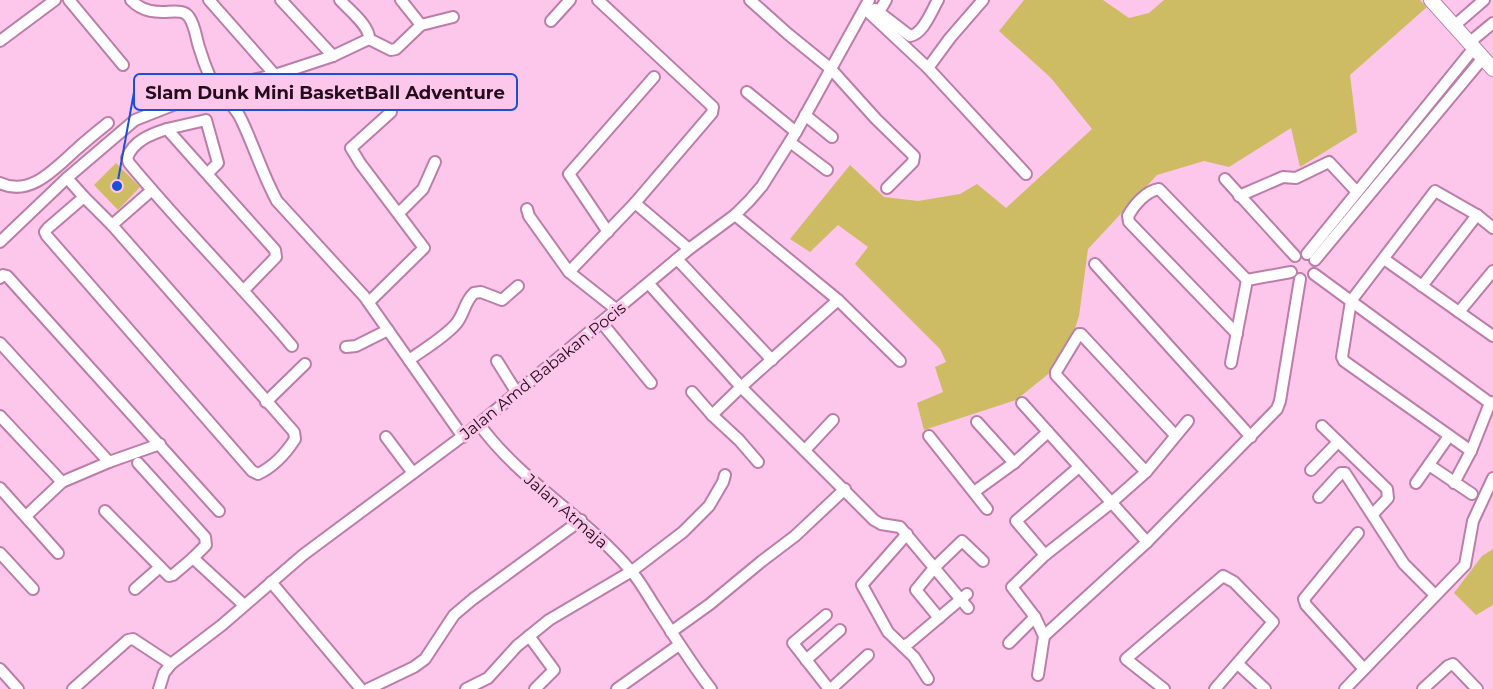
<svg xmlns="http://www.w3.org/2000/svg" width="1493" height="689" font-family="Montserrat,sans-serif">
  <rect width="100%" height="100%" fill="#fdc6eb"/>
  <g fill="#cdbc64">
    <polygon points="1024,0 1103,0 1129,18 1149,13 1164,0 1420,0 1427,7 1350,75 1357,132 1300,167 1291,128 1229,167 1204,161 1157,175 1088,249 1079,316 1069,347 1052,371 1016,400 924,430 917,403 943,392 935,367 946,362 940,349 855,264 868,247 838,225 810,252 790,239 850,165 884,197 918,201 960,194 977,184 1006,208 1092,129 1051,78 999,31"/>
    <polygon points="116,163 140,187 118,210 94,185"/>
    <polygon points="1493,549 1493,605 1476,615 1454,593 1482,556"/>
  </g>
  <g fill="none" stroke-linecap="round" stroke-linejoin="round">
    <g stroke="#bc7da9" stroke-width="14">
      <g id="minor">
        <polyline points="69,0 123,65"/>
        <path d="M 131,0 C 153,23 180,3 189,17 C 195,25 196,38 199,47 C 202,57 206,68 210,77 C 218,93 232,102 240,117 C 254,145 262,174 277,201 L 364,296 L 463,437"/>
        <path d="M 209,0 L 275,75 L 333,56 L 369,39 C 370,26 349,10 340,0"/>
        <polyline points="281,0 333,56"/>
        <polyline points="401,0 421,25"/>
        <polyline points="598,0 713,107 712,113 635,203 689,249"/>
        <polyline points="750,0 788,34 831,69 876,119 914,156 913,162 887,188"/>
        <polyline points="865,9 928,68 1026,174"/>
        <path d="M 875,9 L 910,36 C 923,34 931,12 938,0"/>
        <polyline points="879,12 886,0"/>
        <polyline points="551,21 570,0"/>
        <polyline points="1454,26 1484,0"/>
        <polyline points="369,39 391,50 396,49 421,25 453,17"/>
        <polyline points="0,41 55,0"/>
        <polyline points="1470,42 1493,23"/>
        <polyline points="928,68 950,38 983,0"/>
        <polyline points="747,92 796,132"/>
        <polyline points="805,115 832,137"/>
        <polyline points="167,129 206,120 218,163 208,173"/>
        <polyline points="790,142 827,170"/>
        <polyline points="67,178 84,197"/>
        <polyline points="1225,179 1295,256"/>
        <path d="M 0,183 C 31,198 57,166 78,148 C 88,139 98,131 108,123"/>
        <polyline points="1239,196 1283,177 1296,178 1329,162 1357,192"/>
        <path d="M 84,197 L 112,225 L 294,432 L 295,439 C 286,453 273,467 258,474 L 252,471 L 47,236 L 45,232 L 48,228 Z"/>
        <polyline points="527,209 529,216 569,272"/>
        <polyline points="399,213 423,189 435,162"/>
        <polyline points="735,215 838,300 900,361"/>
        <polyline points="112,225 152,190"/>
        <polyline points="608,232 569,174 654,77"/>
        <polyline points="0,242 67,178 135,120 216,88 275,75"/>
        <polyline points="1307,254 1474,48"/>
        <polyline points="677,259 772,360"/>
        <polyline points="1384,259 1493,336"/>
        <polyline points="1315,260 1483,58"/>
        <polyline points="1095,264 1251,437"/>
        <polyline points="1314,274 1490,403"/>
        <polyline points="0,278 3,275 7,276 219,511"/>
        <polyline points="649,284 741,387 712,415 692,392"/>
        <polyline points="1422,286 1477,215"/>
        <path d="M 244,290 L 276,257 L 275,250 L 167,129 C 151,134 133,141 127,158 L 129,163 C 181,226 239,283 292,346"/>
        <polyline points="838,300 741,387 874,520 881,524 900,527 968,608"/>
        <polyline points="369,302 424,248 360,163 351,148 391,112"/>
        <polyline points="617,310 569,272 635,203"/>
        <polyline points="1459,312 1493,271"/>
        <polyline points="602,323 651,383"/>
        <path d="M 1237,334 L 1129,222 L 1128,216 C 1134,205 1146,191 1159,189 L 1247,280"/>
        <polyline points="0,343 109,462 62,482 26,516"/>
        <polyline points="346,347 356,346 388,330"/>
        <path d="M 409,360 C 424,349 442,339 455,325 C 464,316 464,302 474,293 L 481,292 L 502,300 L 518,286"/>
        <polyline points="497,361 517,393"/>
        <polyline points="1231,363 1247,280 1291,272"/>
        <polyline points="266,402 305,364"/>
        <polyline points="1022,403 1147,542"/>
        <polyline points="712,415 739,440 758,462"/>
        <polyline points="0,416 62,482"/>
        <polyline points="977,422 1014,463"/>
        <path d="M 479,424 C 521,482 585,516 631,571 C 640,581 647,594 654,605 C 673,634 690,662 711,689"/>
        <polyline points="1322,426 1387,489 1388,498 1373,514"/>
        <polyline points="929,436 987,509"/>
        <polyline points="386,437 413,473"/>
        <polyline points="805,450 833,420"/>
        <polyline points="1471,451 1344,361 1342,357 1351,301 1435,191 1477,215 1493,228"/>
        <polyline points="109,462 160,444"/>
        <polyline points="138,463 205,537 206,545 193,558"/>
        <polyline points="1429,465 1472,494"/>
        <polyline points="1311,470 1338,442"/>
        <polyline points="1146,472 1056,375 1056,372 1079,334 1081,334 1175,435"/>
        <polyline points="1416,483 1449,436"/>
        <polyline points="1454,483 1471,451 1490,403 1493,402"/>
        <polyline points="0,488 58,553"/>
        <polyline points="974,492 1014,463 1048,432"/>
        <polyline points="1319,497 1341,473 1345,473 1404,564 1435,595"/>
        <polyline points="105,511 169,576 173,575 193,558 244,605"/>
        <polyline points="1358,533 1304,599 1306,605 1364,669"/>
        <polyline points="907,534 862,585 888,632 914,657 928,679"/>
        <polyline points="0,553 33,589"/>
        <polyline points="1045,555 1016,521 1079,467"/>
        <polyline points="271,582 361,689"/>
        <polyline points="135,589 160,567"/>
        <polyline points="826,615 793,643 829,689"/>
        <polyline points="939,618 916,590 934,568 962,541 983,561"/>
        <polyline points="671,632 710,604 762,561 795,536 845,489"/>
        <polyline points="529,636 554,670 535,689"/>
        <polyline points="1044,636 1147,542 1277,409 1280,401 1300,279"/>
        <polyline points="1009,643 1035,617"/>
        <polyline points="903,646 909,643 967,594"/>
        <polyline points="806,660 840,630"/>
        <polyline points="1238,664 1265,689"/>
        <polyline points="0,669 18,689"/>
        <polyline points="1038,675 1044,636 1035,617 1012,587 1045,555 1111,503 1146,472 1188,421"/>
        <polyline points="73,689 128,640 133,639 171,664"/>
        <polyline points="159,689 164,673 171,664 222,625 303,555 479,424 689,249 735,215 750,200 762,186 796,132 869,0"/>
        <polyline points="368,689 414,667 425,659 454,615 473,599 581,520"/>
        <polyline points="466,689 488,678 517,646 549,620 632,571 683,532 709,506 723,482 725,475"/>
        <polyline points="617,689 679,645"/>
        <polyline points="831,689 868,655"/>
        <polyline points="1164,689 1126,659 1223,576 1234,582 1273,622 1215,689"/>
        <polyline points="1345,689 1465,565 1473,521 1493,478"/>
        <polyline points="1423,689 1448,666 1453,664 1477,689"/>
      </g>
    </g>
    <g stroke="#bc7da9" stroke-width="16">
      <polyline id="major" points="1431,0 1493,69"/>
    </g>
    <use href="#minor" stroke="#fff" stroke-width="10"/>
    <use href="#major" stroke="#fff" stroke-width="14"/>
  </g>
  <g text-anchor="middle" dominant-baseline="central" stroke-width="6" stroke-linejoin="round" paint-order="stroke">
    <g font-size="16" fill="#240c1e" stroke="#fdc6eb">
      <text transform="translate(543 371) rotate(-39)">Jalan Amd Babakan Pocis</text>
      <text transform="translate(566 511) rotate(41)">Jalan Atmaja</text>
    </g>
  </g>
  <path fill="none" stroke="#1d4ed8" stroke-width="2" d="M117 186L134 92"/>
  <circle fill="#1d4ed8" stroke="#fdc6eb" stroke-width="2" cx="117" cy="186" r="6"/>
  <rect fill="#fdc6eb" stroke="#1d4ed8" stroke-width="2" x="134" y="74" width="383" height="36" rx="6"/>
  <g font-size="18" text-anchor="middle" font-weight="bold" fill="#240c1e">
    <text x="325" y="99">Slam Dunk Mini BasketBall Adventure</text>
  </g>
</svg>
